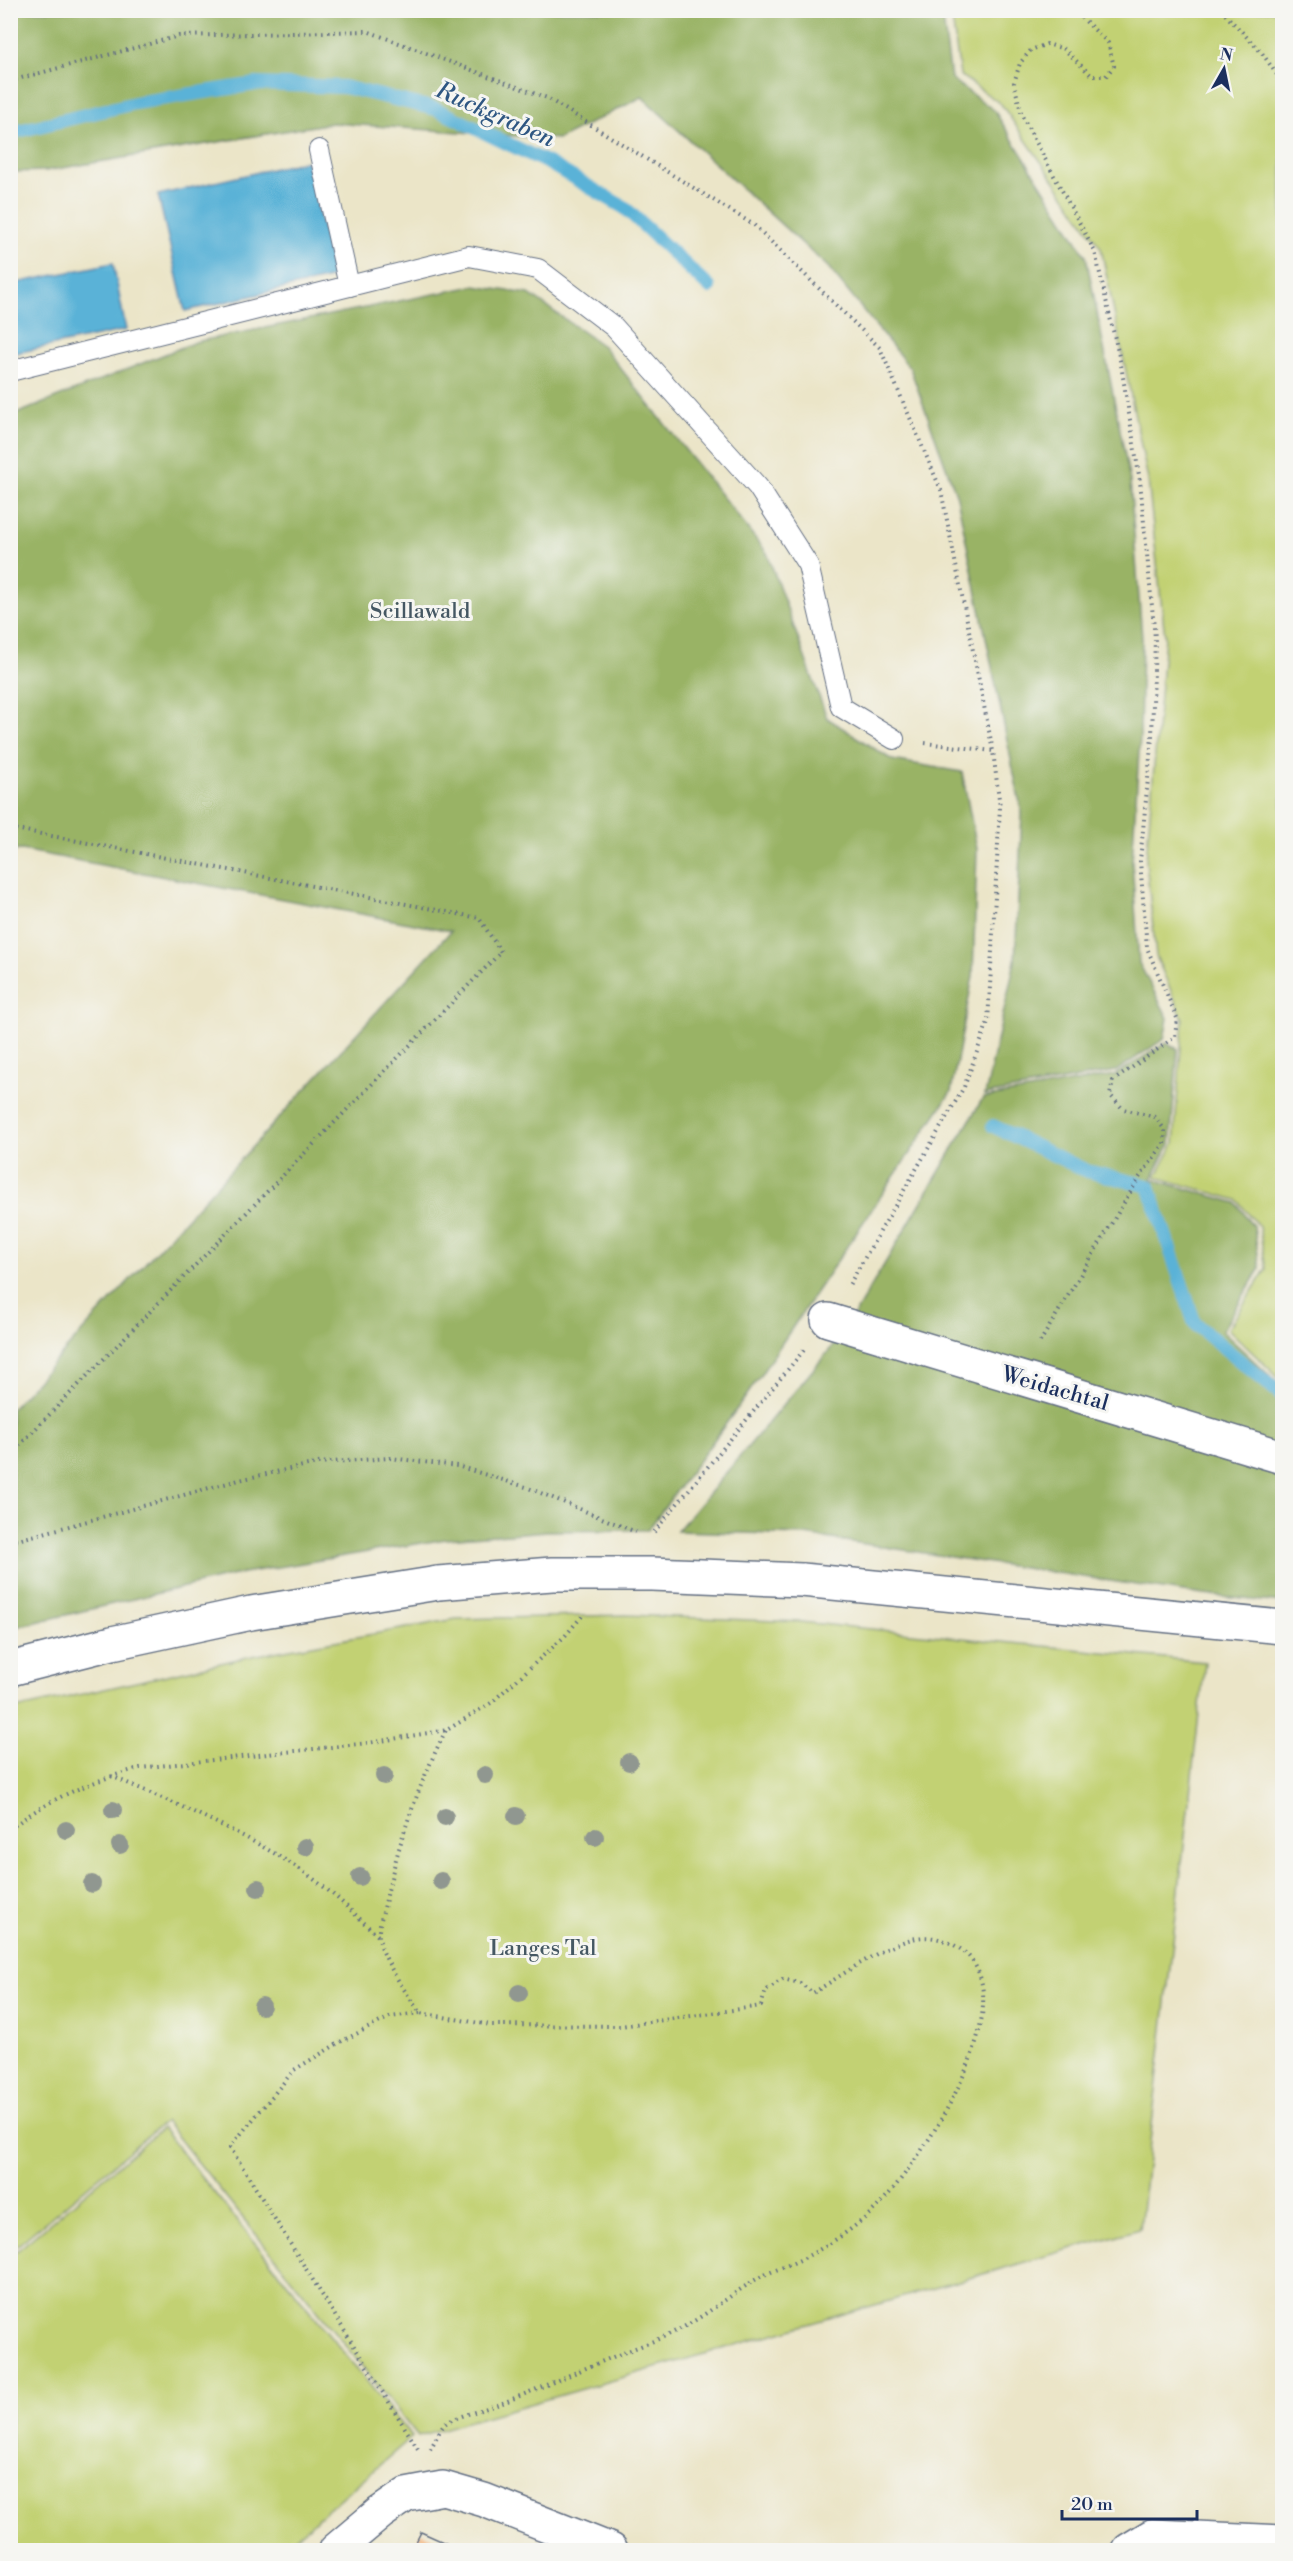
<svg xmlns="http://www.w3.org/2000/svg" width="1293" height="2561" font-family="'Libre Bodoni',serif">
  <rect width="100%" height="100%" fill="#f6f6f2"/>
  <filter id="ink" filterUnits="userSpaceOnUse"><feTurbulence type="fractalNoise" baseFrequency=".0167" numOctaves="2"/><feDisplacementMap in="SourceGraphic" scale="12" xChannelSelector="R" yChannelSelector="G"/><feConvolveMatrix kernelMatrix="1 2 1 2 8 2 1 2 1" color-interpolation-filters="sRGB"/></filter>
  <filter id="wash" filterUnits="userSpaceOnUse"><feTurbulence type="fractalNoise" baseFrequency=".008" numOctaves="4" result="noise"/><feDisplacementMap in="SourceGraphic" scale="24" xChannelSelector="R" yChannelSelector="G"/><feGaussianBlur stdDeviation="1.35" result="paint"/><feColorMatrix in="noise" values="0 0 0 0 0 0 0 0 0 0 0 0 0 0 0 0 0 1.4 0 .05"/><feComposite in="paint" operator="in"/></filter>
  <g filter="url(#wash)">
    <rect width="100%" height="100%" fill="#ebe5c8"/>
    <g fill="#c2d173" stroke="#6e8068" stroke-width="1.5">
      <polygon points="951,11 1282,11 1282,1381 1228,1329 1266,1269 1259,1227 1237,1200 1156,1177 1174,1143 1183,1019 1156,956 1146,861 1165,637 1148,480 1101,248 1001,104 960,75"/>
      <polygon points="626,1615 800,1622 1205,1662 1140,2229 418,2436 165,2121 11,2251 11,1710 252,1656 456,1619"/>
      <polygon points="162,2128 412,2437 281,2550 11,2550 11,2256"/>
    </g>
    <g fill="#99b365" stroke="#5a7162" stroke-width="1.5">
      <polygon points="10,11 942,11 951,79 994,110 1086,256 1130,481 1142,638 1140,736 1132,862 1139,963 1168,1018 1164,1039 1116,1071 985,1095 1015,961 1022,813 957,497 910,368 828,267 642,97 559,139 332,123 45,171 11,172"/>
      <polygon points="474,286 529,294 603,346 767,553 827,718 892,760 962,772 977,849 973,976 951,1092 747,1395 648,1530 547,1531 446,1539 243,1573 11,1628 11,1409 451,931 22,850 11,851 11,416 195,342"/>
      <polygon points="1166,1043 1178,1049 1170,1143 1152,1179 1236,1203 1254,1227 1260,1268 1222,1331 1282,1387 1282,1603 1203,1595 805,1535 677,1531 843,1334 983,1098 1115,1075"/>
    </g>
    <g fill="#5ab2d7" stroke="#3a709a" stroke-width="1.5">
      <polygon points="307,161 334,277 185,311 158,195"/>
      <polygon points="113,263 126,330 11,354 11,284"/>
    </g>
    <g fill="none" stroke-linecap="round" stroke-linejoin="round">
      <g stroke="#5ab2d7" stroke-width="14">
        <polyline points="10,133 135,103 256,84 344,87 436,109 550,164 625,208 709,287"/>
        <polyline points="993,1126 1087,1171 1149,1186 1195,1324 1282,1395"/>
      </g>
    </g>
    <g id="blocks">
      <polygon fill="#f2ae72" points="421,2532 461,2550 412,2550"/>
    </g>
  </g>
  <g filter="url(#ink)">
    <use href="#blocks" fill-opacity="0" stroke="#646f83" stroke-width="1.5"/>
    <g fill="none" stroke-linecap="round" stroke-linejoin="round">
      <g stroke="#646f83" stroke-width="22">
        <g id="service">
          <polyline points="319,150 349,286"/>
          <polyline points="10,371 469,256 538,269 614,327 758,487 808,565 841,707 894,739"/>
        </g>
      </g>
      <g stroke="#646f83" stroke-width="36">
        <g id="minor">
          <polyline points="828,1320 1282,1457"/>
          <polyline points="336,2550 380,2513 406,2495 443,2488 484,2500 611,2550"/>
          <polyline points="1129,2550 1152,2536 1282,2542"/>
        </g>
      </g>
      <g stroke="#646f83" stroke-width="36">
        <g id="secondary">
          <polyline points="802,1580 1282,1627"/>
          <polyline points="10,1669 112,1643 251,1613 438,1583"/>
        </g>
      </g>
      <g stroke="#646f83" stroke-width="4" stroke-dasharray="1.5 4.5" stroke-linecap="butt">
        <polyline points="1221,10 1262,53 1282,82"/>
        <polyline points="10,81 179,36 367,31 547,98 754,225 880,348 941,490 993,751 1000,807 988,1022 964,1087 849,1285"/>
        <polyline points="925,743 993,751"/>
        <polyline points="10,828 479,918 501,952 10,1455"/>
        <polyline points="1040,1342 1139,1178 1164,1144 1165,1130 1155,1117 1123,1109 1110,1095 1113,1081 1175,1037 1177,1018 1147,948 1140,861 1152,737 1155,638 1140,481 1121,365 1095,252 1022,116 1014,83 1020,63 1031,50 1047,44 1064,49 1092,76 1106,76 1114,66 1108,43 1074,10"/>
        <polyline points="654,1532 804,1350"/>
        <polyline points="10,1542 239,1480 317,1463 390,1458 457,1466 526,1487 636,1532"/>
        <path d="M 111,1776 C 176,1804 242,1831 301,1870 C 329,1889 354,1913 378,1936"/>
        <path d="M 10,1829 C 47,1799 94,1780 140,1768 L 368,1743 L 447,1730 L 491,1703 L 565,1636 L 583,1615"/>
        <polyline points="420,2013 390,2017 342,2041 294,2070 230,2147 420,2452"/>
        <path d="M 430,2449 C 435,2442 439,2430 445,2424 C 453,2417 493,2407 505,2402 C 543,2387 580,2370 618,2355 C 637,2347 658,2340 676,2331 C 704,2317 729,2296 755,2280 C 770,2271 788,2266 804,2258 C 829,2245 855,2228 876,2208 C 919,2165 1028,2004 963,1951 C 949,1940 930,1934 912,1939 C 880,1948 842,1975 813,1993 L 800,1983 L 783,1979 L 766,1990 L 761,2006 L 621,2026 L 491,2025 L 420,2013 C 408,1995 380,1957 379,1936 C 378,1927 383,1913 385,1904 C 398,1843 418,1786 446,1730"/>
      </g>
      <use href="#service" stroke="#fff" stroke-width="20"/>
      <use href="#minor" stroke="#fff" stroke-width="33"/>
      <use href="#secondary" stroke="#fff" stroke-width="33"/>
      <g stroke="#646f83" stroke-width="36" stroke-linecap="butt">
        <polyline id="secondary-bridge" points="438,1583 552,1574 652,1574 802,1580"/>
      </g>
      <use href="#secondary-bridge" stroke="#fff" stroke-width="33"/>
    </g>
    <g fill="#909790">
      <circle cx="629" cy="1762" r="9"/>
      <circle cx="485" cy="1775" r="9"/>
      <circle cx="384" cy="1776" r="9"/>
      <circle cx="113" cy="1810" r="9"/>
      <circle cx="516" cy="1816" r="9"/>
      <circle cx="445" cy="1817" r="9"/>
      <circle cx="66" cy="1830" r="9"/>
      <circle cx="595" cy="1837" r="9"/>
      <circle cx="120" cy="1845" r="9"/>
      <circle cx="305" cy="1847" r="9"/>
      <circle cx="360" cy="1877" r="9"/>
      <circle cx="441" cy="1881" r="9"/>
      <circle cx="92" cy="1884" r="9"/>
      <circle cx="258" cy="1888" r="9"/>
      <circle cx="519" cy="1993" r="9"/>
      <circle cx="262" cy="2006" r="9"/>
    </g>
  </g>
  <g text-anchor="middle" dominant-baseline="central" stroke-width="6" stroke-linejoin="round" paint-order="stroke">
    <g font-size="22" fill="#455863" stroke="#f6f6f2">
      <text x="420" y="611">Scillawald</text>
      <text x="543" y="1948">Langes Tal</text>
    </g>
    <g font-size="22" fill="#1b2f5e" stroke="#f6f6f2">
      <text transform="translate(1055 1389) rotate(16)">Weidachtal</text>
    </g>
    <g font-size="24" font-style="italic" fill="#2e5682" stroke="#f6f6f2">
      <text transform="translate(495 115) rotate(24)">Ruckgraben</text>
    </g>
  </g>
  <rect width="1293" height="2561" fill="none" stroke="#f6f6f2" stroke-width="36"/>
  <g transform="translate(1224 69) rotate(9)" stroke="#f6f6f2" stroke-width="4.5" paint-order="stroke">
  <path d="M0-4.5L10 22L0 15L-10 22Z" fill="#1b2f5e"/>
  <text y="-9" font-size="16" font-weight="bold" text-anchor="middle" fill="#1b2f5e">N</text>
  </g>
  <path d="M1062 2510v9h135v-9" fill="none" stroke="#1b2f5e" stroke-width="3"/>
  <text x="1071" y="2510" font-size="18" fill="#1b2f5e" stroke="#f6f6f2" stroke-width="4.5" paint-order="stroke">20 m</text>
</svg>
